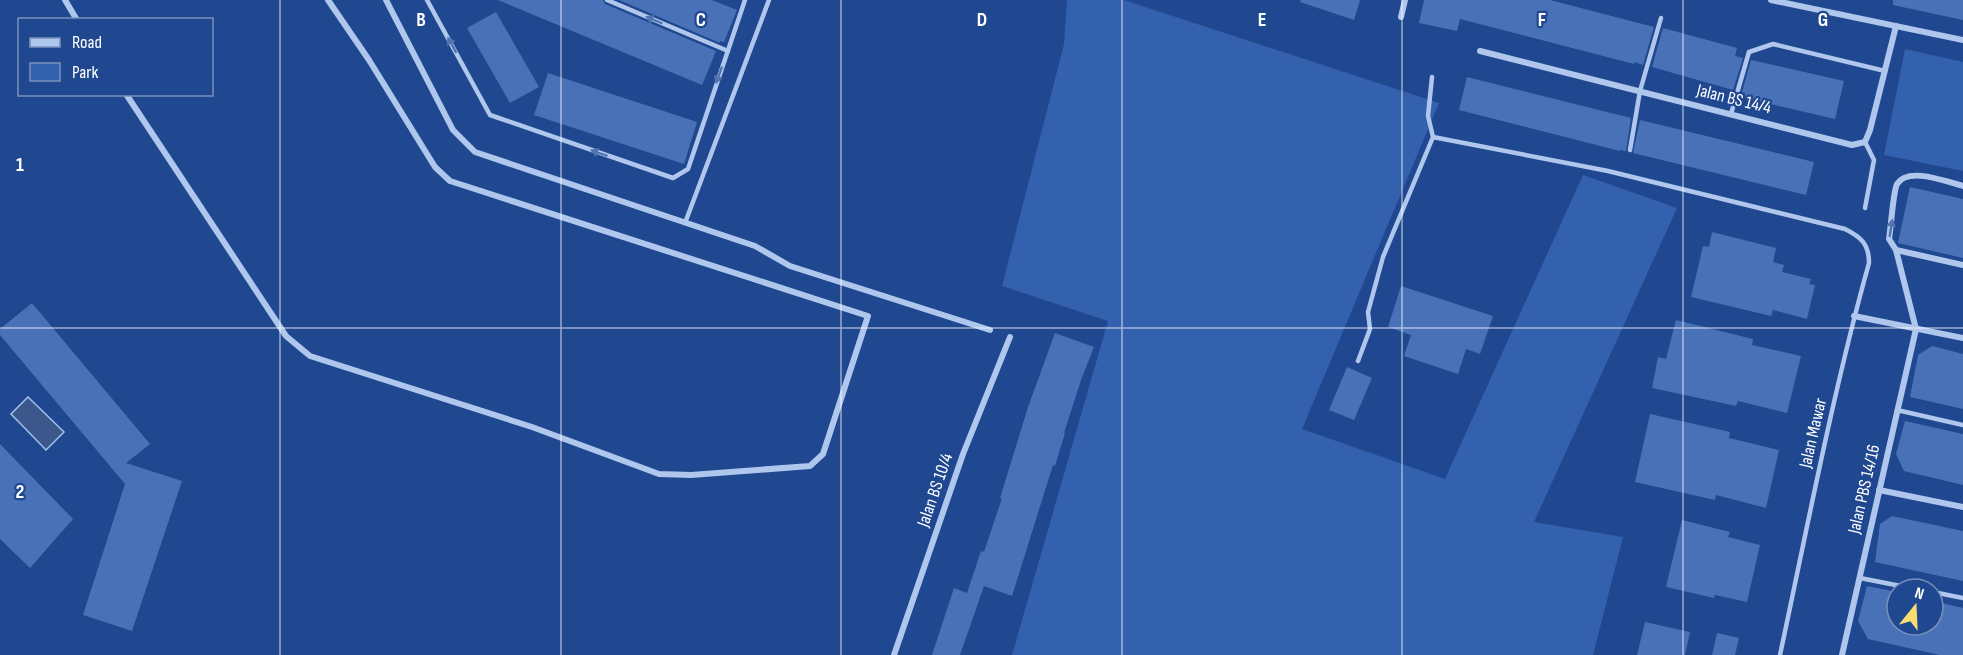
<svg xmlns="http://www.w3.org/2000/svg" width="1963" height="655" font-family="'Sofia Sans Condensed',sans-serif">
  <rect width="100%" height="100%" fill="#204890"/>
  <g fill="#3461ae">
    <polygon points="1067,0 1124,0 1439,103 1302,429 1445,479 1583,175 1677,208 1534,522 1623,537 1593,655 1012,655 1108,321 1002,286 1064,44"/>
    <polygon points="1905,49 1963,62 1963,171 1884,155"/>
  </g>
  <polygon fill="#3b578c" stroke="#a4c1ee" stroke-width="1.5" points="28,397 64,432 46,450 11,414"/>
  <g fill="#4971b7">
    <polygon points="498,0 603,0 605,4 716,51 702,85"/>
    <polygon points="619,0 712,0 737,10 724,42 720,41 720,43"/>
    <polygon points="1301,0 1360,0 1354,20 1300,2"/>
    <polygon points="1424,0 1550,0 1654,27 1643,65 1634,62 1634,64 1460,19 1457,31 1419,23"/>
    <polygon points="1893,0 1963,0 1963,20 1893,5"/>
    <polygon points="496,12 539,87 510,103 467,28"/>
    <polygon points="1663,28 1737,48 1735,56 1743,58 1733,90 1652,67"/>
    <polygon points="1751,60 1844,81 1835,119 1744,98 1745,93 1742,92"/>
    <polygon points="548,73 697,122 684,164 534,115"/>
    <polygon points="1467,77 1631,118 1626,151 1620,150 1620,151 1459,110"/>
    <polygon points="1640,120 1814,162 1806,195 1633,153"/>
    <polygon points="1910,187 1963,199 1963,258 1898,243"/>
    <polygon points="1712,232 1776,248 1773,262 1784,265 1782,272 1811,279 1809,284 1815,285 1807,319 1773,310 1771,316 1691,297 1703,246 1709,247"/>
    <polygon points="1401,286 1493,316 1480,354 1466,349 1458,374 1404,356 1411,335 1388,327"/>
    <polygon points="32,303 150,444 126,463 182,481 132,631 83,615 125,484 0,335 0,329"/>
    <polygon points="1676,320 1753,339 1752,345 1801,356 1787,413 1738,401 1736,406 1652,388 1658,357 1666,359"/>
    <polygon points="1055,333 1094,347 1081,380 1064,433 1065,433 1055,466 1053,465 1012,596 984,586 960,655 932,655 954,588 967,593 981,551 984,552 1002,498 1000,498 1028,407"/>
    <polygon points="1932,346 1963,354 1963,409 1910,397 1918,355"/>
    <polygon points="1347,367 1372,378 1354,420 1329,410"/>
    <polygon points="1650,414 1730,432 1729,438 1779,450 1766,508 1716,495 1715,500 1635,482"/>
    <polygon points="1905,421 1963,434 1963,485 1904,471 1896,454"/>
    <polygon points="0,444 73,519 30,568 0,539"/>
    <polygon points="1892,516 1963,531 1963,581 1875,562 1880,524"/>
    <polygon points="1682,520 1730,532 1728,537 1760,545 1747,602 1715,595 1714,598 1666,587"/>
    <polygon points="1867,586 1897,592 1897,625 1933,625 1933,601 1963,608 1963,655 1940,655 1868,639 1858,621"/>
    <polygon points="1645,622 1690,632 1685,655 1637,655"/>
    <polygon points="1717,633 1739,638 1735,655 1712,655"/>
  </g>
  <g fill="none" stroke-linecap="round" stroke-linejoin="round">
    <g stroke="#b0c7ed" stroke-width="4.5">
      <polyline points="427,0 490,115 673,178 688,169 745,0"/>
      <polyline points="607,0 728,51"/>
      <polyline points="1731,114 1749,52 1773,44 1885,71"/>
      <path d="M 1433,137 L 1608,171 L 1845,229 C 1861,237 1869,244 1869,263 C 1833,392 1808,524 1780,655"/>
      <polyline points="1865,142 1874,160 1865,208"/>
      <polyline points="1630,150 1640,91 1661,18"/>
      <polyline points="685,223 769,0"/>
      <polyline points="1358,361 1370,329 1368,312 1383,257 1433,137 1428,116 1432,77"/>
      <polyline points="1897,410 1963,425"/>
      <polyline points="1860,578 1916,589"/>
      <polyline points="1933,592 1963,598"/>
    </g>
    <g stroke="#b0c7ed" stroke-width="6">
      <polyline points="65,0 77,20"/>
      <polyline points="386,0 453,130 475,152 755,246 790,266 990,330"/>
      <polyline points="1771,0 1963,40"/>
      <polyline points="1401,17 1405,0"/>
      <polyline points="1480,51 1852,145 1865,142 1870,130 1896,26"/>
      <polyline points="126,94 286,336 310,356 532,427 659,474 691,475 810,466 823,454 868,316 450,181 435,167 369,60 328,0"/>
      <polyline points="1896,250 1963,265"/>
      <polyline points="1854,316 1963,338"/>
      <polyline points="1879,490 1963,507"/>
      <polyline points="894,655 963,454 1010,337"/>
      <path d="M 1842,655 L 1916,329 L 1896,250 L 1889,239 C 1891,228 1893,192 1897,184 C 1908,166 1947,182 1963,186"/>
    </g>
  </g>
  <defs><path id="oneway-solid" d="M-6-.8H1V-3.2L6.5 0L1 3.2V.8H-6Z" transform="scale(1.5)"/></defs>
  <g fill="#5274b1">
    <use href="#oneway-solid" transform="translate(654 20) rotate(-157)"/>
    <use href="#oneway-solid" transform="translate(452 45) rotate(-119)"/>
    <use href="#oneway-solid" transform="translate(719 75) rotate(110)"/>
    <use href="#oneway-solid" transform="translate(599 153) rotate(-161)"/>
    <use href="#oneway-solid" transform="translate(1891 228) rotate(-81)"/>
  </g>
  <path fill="none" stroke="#fff" stroke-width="1.5" stroke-opacity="0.55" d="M 280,0 L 280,655M 561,0 L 561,655M 841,0 L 841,655M 1122,0 L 1122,655M 1402,0 L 1402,655M 1683,0 L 1683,655M 0,328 L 1963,328"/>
  <g text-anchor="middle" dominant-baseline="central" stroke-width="4.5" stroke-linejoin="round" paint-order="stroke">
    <g font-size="18" fill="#fff" stroke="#204890">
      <text transform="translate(1734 99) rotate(14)">Jalan BS 14/4</text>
      <text transform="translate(1813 433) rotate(-77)">Jalan Mawar</text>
      <text transform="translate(1864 489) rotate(-77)">Jalan PBS 14/16</text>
      <text transform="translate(935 490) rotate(-71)">Jalan BS 10/4</text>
    </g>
  </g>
  <g font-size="20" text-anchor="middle" font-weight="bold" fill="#fff" stroke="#204890" stroke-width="4.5" stroke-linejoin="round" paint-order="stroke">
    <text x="421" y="26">B</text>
    <text x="701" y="26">C</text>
    <text x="982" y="26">D</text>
    <text x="1262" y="26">E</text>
    <text x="1542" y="26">F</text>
    <text x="1823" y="26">G</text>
    <text x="20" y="171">1</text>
    <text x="20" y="498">2</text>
  </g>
  <rect x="18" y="18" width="195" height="78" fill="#204890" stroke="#7991bc" stroke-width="1.5"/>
  <rect x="30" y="38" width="30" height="9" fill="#b0c7ed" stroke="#7991bc" stroke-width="1.5"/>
  <text x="72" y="48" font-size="18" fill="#ffffff">Road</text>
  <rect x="30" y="63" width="30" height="18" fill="#3461ae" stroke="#7991bc" stroke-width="1.5"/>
  <text x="72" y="78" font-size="18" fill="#ffffff">Park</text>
  <g transform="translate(1915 607) rotate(18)"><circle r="28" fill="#204890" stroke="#7991bc" stroke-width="1.5"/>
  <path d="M0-4.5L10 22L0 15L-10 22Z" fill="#fadd71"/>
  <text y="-9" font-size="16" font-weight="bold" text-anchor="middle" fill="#ffffff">N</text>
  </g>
</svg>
